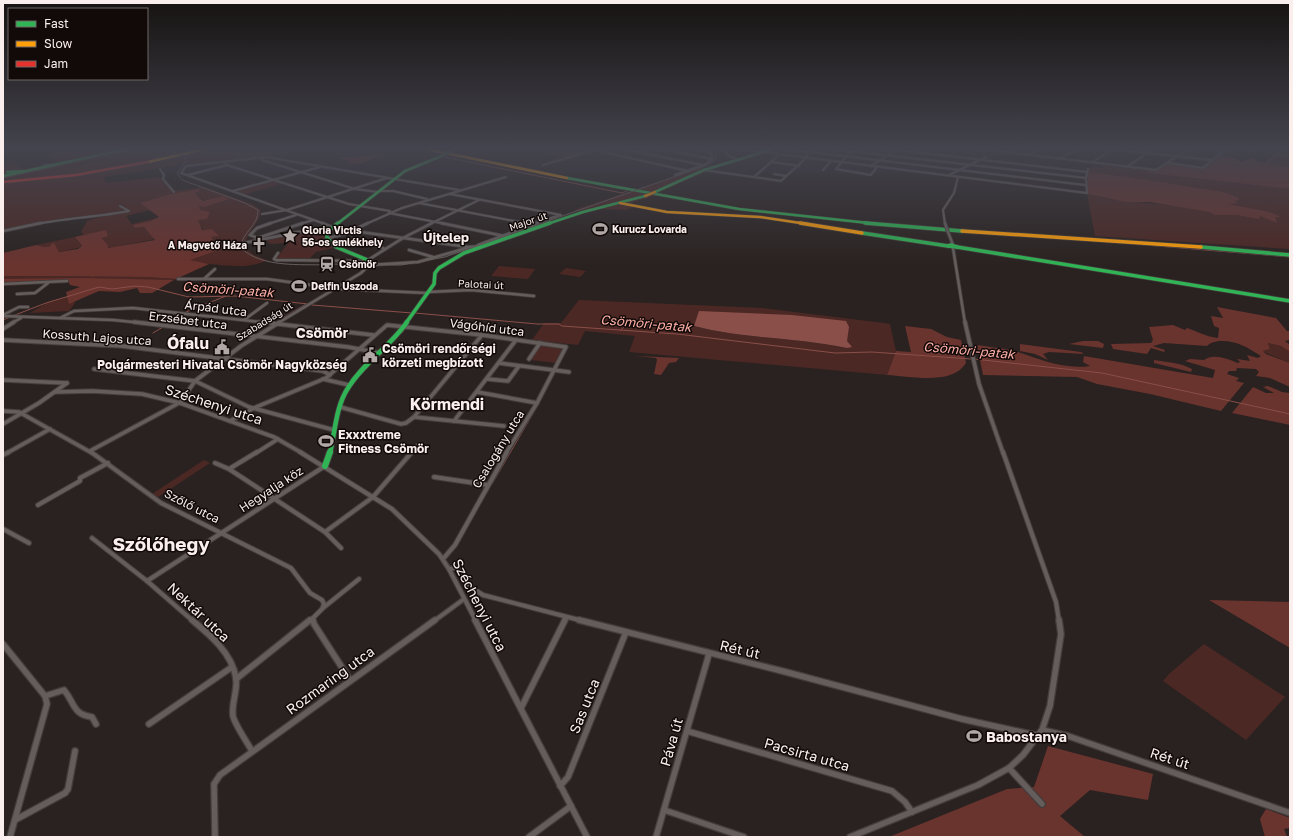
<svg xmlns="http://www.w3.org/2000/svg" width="1293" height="840" font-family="'Golos Text',sans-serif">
  <rect width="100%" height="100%" fill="#2a2220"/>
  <g fill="#4c2824" fill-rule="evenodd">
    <polygon points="83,148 128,148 58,163 45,155"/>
    <path d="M 138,148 L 341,148 L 179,165 L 104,177 L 106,183 L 161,177 L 174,191 L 204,187 L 252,204 L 261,210 C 260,225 245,232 245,248 L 254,255 L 267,260 C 248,271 211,264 189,261 L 211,237 L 218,236 C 208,232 201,231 197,220 L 201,219 L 198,206 L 228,199 L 223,196 L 205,201 L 195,193 L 170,194 L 140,203 L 150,210 L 126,216 L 132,224 L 160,217 L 135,228 L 144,227 L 155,239 L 119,246 L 94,277 L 147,277 L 176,279 L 174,280 L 3,279 L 3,276 L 90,277 L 116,247 L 108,248 L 75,237 L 82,247 L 59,252 L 51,246 L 44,247 L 36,245 L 84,235 L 81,232 L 87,221 L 102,216 L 64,218 L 3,230 L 3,166 L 10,164 L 6,162 L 11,161 L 23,169 L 56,163 L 58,166 Z"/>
    <polygon points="516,148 573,148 590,151 568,158"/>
    <polygon points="1281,153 1290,154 1290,167 1266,164"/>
    <polygon points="1103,164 1149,170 1147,173 1290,189 1290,249 1095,236 1087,194 1109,199 1174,206 1209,212 1215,215 1236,215 1259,219 1260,216 1277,222 1274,217 1280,217 1270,212 1226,204 1239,198 1224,192 1129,177 1088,172 1091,166 1103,168"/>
    <polygon points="701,168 710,170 657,193 655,196 633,202 631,204 636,206 626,210 601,209 590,212 574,210"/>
    <polygon points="273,181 281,184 243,195 235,192"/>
    <polygon points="299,232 321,233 333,248 316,252 310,258 276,259 288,243 270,244 267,240 281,237 291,238 294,233"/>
    <polygon points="499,266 535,269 528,279 491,276"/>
    <polygon points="566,268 586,271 580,277 559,274"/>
    <polygon points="70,296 75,303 69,311 30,313 47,303"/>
    <path d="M 579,300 L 762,308 L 884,323 L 890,324 L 896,351 L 887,375 L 629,352 L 635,336 L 585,331 L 578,345 L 532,340 L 544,323 L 561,323 ZM 694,326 L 847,336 L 846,348 C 796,337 744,339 694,326 Z"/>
    <polygon points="1268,343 1281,346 1290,352 1290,363 1264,352 1263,351 1270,349"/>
    <polygon points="541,344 563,348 556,363 531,360"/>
    <polygon points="204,460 210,463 158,497 152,494"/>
    <polygon points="1204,644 1285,697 1246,740 1163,681 1169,674"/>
  </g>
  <g fill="#69332e">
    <polygon points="1277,152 1290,154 1281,153 1266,164 1290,167 1290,189 1147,173 1149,170 1157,171 1169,164 1203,169 1220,155 1234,158 1241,162 1250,158 1255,158 1255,161 1265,163"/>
    <polygon points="389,154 374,158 361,164 347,163 350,161 338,158"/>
    <polygon points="1088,172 1129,177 1224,192 1239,198 1239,200 1234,201 1238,203 1228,204 1270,212 1281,217 1275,217 1277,223 1260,216 1259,219 1236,215 1215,215 1209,212 1149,202 1126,202 1087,194"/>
    <polygon points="200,189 201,190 195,193 203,201 223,196 229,199 204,207 199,206 200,210 210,212 207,219 198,220 202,230 212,229 219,236 211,237 218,250 190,260 209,264 176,279 147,277 3,276 3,253 36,245 44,247 51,246 51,244 54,243 59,252 78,249 82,246 75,237 106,230 108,236 101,238 107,244 108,248 155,240 144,227 135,228 133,225 151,221 159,217 140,203 170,194"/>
    <polygon points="84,278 174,280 152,293 140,293 137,288 120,292 99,291 69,304 66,292 80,287 70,285 68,281 3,283 3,279"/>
    <path d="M 1217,307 L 1276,318 L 1287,331 L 1290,331 L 1290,340 L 1285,341 L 1290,345 L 1290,352 L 1281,346 L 1268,343 L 1270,349 L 1263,351 L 1266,354 L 1290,363 L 1290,387 L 1270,378 L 1256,376 L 1259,372 L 1256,369 L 1237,368 L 1236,371 L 1229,371 L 1227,374 L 1239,378 L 1236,381 L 1244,383 L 1221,411 L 1150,394 L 1097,384 L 1077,377 L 983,375 L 977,345 C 989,347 1002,348 1014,351 C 1040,359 1063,370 1090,366 L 1083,362 L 1084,356 L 1213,378 L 1215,370 L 1185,361 L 1190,359 L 1204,360 C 1214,353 1227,359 1238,363 L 1240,362 L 1237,359 L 1250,361 L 1247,355 L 1258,358 L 1261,356 C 1247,347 1236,340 1219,341 C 1214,342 1211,342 1207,346 L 1164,343 L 1153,346 L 1165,350 L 1164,352 L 1151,348 L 1147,354 L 1113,349 L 1111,344 L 1151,343 L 1153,340 L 1149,327 L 1173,325 L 1185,330 L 1187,328 C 1199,332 1204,336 1218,338 L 1219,328 L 1214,326 L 1211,316 L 1223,318 Z"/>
    <path d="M 905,326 L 931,329 L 947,337 L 961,340 L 966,363 C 952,386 910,376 887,375 L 896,351 L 911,352 Z"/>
    <polygon points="1083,341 1098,341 1104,344 1103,348 1069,344"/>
    <polygon points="1020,344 1081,352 1084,354 1049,352 1043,354 1048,360 1035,354 1020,351"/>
    <polygon points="636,356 637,356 679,358 676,362 669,363 661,375 654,374 657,360 656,358"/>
    <path d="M 1154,360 C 1167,362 1181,363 1192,369 L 1191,372 L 1154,363 Z"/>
    <polygon points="1268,386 1282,392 1290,393 1290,425 1232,413 1253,387 1266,393 1274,393 1263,387"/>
    <polygon points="1209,600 1290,602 1290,648"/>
    <polygon points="1048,746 1153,774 1148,800 1090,790 1060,816 1085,837 889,837 1007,789 1034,787"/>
    <polygon points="1266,809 1290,818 1290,828 1284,829 1287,837 1265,837 1260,819"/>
  </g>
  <path fill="#8a4f49" d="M 699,311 L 792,315 L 846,321 L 849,327 L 847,341 L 852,347 L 847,348 C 796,337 744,339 694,326 Z"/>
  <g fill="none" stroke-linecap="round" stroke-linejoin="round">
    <g stroke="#8a4f49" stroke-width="1">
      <polyline points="451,155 444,157 622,193 627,191"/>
      <polyline points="1097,241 1290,257"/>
      <polyline points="312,305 412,313"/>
      <polyline points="186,312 226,296"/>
      <polyline points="415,313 537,324 559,324 562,326 677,334 835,353 872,352 971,359"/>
      <polyline points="15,315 46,303 99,287 112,289 135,286 148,287 189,297 235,296 308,304"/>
      <polyline points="3,320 10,317"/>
      <polyline points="276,322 306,304"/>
      <polyline points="167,324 183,314"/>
      <polyline points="621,330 625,326 633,324 694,325"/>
      <polyline points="153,333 163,327"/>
      <polyline points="402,333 405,329"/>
      <polyline points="974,359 1102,373 1290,414"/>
      <polyline points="545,391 551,380"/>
      <polyline points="492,484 535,410"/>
    </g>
    <g stroke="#443d3c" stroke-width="3">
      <g id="street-far4">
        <polyline points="617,148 703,165"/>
        <polyline points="654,148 712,159"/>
        <polyline points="729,148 725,150 728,156 737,159"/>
        <polyline points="731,148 762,152"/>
        <polyline points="776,148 1085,185"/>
        <polyline points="822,148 1086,178"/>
        <polyline points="853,148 836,169 871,175 877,167"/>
        <polyline points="870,148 895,151"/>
        <polyline points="970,148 996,151"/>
        <polyline points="1100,148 1211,160"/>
        <polyline points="1235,148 1253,150 1255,148"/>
        <polyline points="594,150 688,171"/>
        <polyline points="896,150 1087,172"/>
        <polyline points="998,151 1156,170 1190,148"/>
        <polyline points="762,152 1087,193 1086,178 1088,169"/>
        <polyline points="1280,152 1284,148"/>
        <polyline points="116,154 140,148"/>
        <polyline points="1030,155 1043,148"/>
        <polyline points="262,157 262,160 355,189 378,192"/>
        <polyline points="804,158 814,148"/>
        <polyline points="1059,159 1079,148"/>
        <polyline points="226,162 225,164 227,165 349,204 390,211 389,213 446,224"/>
        <polyline points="772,162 799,166"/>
        <polyline points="1091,163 1112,150"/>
        <polyline points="1168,163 1203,168 1227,148"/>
        <polyline points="44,165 57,164"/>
        <polyline points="543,165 601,148"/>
        <polyline points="186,166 266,157 459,190"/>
        <polyline points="186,166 181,173 325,224"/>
        <polyline points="871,166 897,149"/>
        <polyline points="1127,167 1154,148"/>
        <polyline points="160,169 164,175 163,179 174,192"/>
        <polyline points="704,170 781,181 806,158"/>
        <polyline points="823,170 831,161"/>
        <polyline points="774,174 786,176"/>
        <polyline points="188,175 227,165"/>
        <polyline points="675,175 706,164 712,159 711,152 689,148"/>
        <polyline points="949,175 986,157"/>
        <polyline points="754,177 780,154"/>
        <polyline points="233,191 320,167"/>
        <polyline points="379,191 393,191 427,199"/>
        <polyline points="450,194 561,215"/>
        <polyline points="419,203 530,224"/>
        <polyline points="262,214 287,210 387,178"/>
        <path d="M 36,224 C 67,218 98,217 129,211 L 120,206"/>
        <polyline points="268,224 296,215"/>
        <polyline points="300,224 313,220"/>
        <polyline points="366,224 402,208 506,177"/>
        <polyline points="430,224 479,200"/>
        <polyline points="534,224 560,215"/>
        <polyline points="945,224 943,210 954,193 958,177"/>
      </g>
    </g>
    <g stroke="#443d3c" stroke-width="4">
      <g id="street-far3">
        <polyline points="322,223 332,227"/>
        <polyline points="441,223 504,236"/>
        <polyline points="524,223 533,225"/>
        <polyline points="945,223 946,226"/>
        <polyline points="332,228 468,247 482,246"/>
        <polyline points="3,231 41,223"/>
        <polyline points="948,232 953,245"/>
        <polyline points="258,238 303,223"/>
        <polyline points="328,238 345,234 368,223"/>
        <polyline points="259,241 258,238 250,235 257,228 271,223"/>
        <polyline points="244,243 299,232 327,232"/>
        <polyline points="478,245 537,223"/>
        <polyline points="376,246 385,249"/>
        <polyline points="953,248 965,323"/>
        <polyline points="409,250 433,257"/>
        <polyline points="278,253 274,259 276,260 368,261 371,263 361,273 278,323"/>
        <polyline points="368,260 403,238 432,223"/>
        <polyline points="370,265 418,262 467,248"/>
        <polyline points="178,279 267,279 340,289 427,293"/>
        <polyline points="204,279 215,269"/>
        <polyline points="3,284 67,281"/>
        <polyline points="428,292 471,290 534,296"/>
        <polyline points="17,294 35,293 48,283"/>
        <polyline points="3,315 19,307 28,307"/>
        <polyline points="3,316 113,320 143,323"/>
        <polyline points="60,318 74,311 133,308 270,323"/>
        <polyline points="244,320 267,303"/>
        <polyline points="12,323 21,318"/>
      </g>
    </g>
    <g stroke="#443d3c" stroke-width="5.5">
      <g id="street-far2">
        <polyline points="134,322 348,347 380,353"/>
        <polyline points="261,322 373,335"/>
        <polyline points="965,322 979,384 1003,453"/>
        <polyline points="3,329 14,322"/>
        <polyline points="3,340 122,346 323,371 330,375"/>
        <polyline points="529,359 540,343"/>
        <polyline points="499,363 569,372"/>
        <polyline points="94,369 195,381 249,407 334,430"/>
        <polyline points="323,379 349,385"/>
        <polyline points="487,379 508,381 519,366"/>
        <polyline points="3,380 67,383"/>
        <polyline points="55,392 92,391 142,394 180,403 274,437 302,453"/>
        <polyline points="477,392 537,403"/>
        <polyline points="180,403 195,381 241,346 280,322"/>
        <polyline points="340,407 401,424 406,423 414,417 482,335"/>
        <polyline points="3,411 19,412 92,453"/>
        <polyline points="414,417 504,426"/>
        <polyline points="230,421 254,408 326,378 387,325 482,335 566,347 537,403 506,453"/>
        <polyline points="454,421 516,340"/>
        <polyline points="3,424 39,403 67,383"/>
        <polyline points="90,451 177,404"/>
        <polyline points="7,453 50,429"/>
        <polyline points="256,453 278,439"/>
        <polyline points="411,453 417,446"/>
      </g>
    </g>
    <g stroke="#443d3c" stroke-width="6">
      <g id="street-far1">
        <polyline points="91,452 161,503 291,568 310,593 322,600 324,604 322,609 313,618 313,621"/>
        <polyline points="257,452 229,469 325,532 373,497 412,452"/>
        <polyline points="300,452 392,509 439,554 449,569 476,621"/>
        <polyline points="1003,452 1056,602 1059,621"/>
        <polyline points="3,455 9,452"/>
        <polyline points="215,463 229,469"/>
        <polyline points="434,477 488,485"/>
        <polyline points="38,505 80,481 80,478 108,463"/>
        <polyline points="3,529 29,543"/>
        <polyline points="325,532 341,548"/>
        <polyline points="92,538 147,581 193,621"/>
        <polyline points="443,559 455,545 507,452"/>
        <polyline points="449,569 459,567 469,586 483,595 583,621"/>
        <polyline points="147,581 325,466"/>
        <polyline points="323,608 359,579"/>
        <polyline points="309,621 313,618"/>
        <polyline points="434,621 464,599"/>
        <polyline points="564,621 566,617"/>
      </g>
    </g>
    <g stroke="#443d3c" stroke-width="8">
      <g id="street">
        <path d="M 192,620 C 210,635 232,653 236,678 C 238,690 231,704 233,716 C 235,725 247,742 252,751"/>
        <polyline points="313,620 314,624 350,680"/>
        <polyline points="475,620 587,837"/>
        <polyline points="579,620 786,672 962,719 1039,736"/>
        <polyline points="3,644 45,696 47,704 10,837"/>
        <polyline points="236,679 310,620"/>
        <path d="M 45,696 L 64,690 C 75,703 72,714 92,717 L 96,724"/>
        <polyline points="521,708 565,620"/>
        <polyline points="149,724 232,667"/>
        <polyline points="1042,730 1068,736 1290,813"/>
        <polyline points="687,731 892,791 905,802 912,812"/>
        <polyline points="1009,768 1042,804"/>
        <polyline points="560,786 568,777 626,632"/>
        <polyline points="664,810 744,837"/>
        <polyline points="15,820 65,793 68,789 75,751"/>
        <polyline points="215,837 214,784 220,775 435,620"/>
        <polyline points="529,837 571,806"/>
        <polyline points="656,837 709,654"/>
        <polyline points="850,837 978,785 1009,768 1023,755 1042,730 1050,706 1061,634 1059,620"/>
      </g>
    </g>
    <g stroke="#443d3c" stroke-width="3.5">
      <g id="fast-far3">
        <polyline points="451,151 455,148"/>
        <polyline points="7,172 24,171"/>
        <polyline points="3,176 132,148"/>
        <polyline points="567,178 739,209 878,224"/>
        <polyline points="655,192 704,170 777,148"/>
        <polyline points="337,224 405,171 444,155"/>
        <polyline points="547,224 583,212 645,196"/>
      </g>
    </g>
    <g stroke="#443d3c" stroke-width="5">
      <g id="fast-far2">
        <polyline points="338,223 327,232 327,238 336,247 370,261"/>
        <polyline points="865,223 962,231"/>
        <polyline points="862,233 948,246"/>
        <polygon points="951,245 957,247 948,246"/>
        <polyline points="957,247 1290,301"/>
        <polyline points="1201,247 1290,255"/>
        <polyline points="406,323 434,284 435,273 439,268 464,253 550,223"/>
      </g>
    </g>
    <g stroke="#443d3c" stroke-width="6">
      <path id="fast-far1" d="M 330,453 C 335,432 336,406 348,388 C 363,363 390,347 407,322"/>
    </g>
    <g stroke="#443d3c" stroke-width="8">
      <polyline id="fast" points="325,466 330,452"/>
    </g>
    <g stroke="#443d3c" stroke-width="3.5">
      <g id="slow-far1">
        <polyline points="421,148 567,178"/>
        <polyline points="148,162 210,148"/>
        <polyline points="620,203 667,212 760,217 807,224"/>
      </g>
    </g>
    <g stroke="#443d3c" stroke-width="5">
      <g id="slow">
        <polyline points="800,223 862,233"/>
        <polyline points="962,231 1201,247"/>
      </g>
    </g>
    <g stroke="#443d3c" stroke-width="3.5">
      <polyline id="jam" points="3,182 76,175 148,162"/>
    </g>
    <use href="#street-far4" stroke="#645d5c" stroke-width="2"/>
    <use href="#street-far3" stroke="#645d5c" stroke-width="2.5"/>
    <use href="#street-far2" stroke="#645d5c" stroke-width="3.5"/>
    <use href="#street-far1" stroke="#645d5c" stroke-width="4"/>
    <use href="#street" stroke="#645d5c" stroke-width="5.5"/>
    <use href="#fast-far3" stroke="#30b455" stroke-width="2.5"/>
    <use href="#fast-far2" stroke="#30b455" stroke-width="3.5"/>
    <use href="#fast-far1" stroke="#30b455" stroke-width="4.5"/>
    <use href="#fast" stroke="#30b455" stroke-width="6"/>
    <use href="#slow-far1" stroke="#ff9f0a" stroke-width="2.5"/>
    <use href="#slow" stroke="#ff9f0a" stroke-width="3.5"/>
    <use href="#jam" stroke="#e5322d" stroke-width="2.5"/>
    <g stroke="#645e5c" stroke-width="1">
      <path d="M 96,157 C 126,151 154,146 184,155 L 186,161 L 177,173 L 182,180 L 245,203 L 258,210 C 259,226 241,232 241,248 C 262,268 300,264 327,265"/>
      <polyline points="3,178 101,156"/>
      <polyline points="327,264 401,265 445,257 708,165 715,160 717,156 714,152 706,148"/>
    </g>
    <g stroke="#443d3c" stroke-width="4" stroke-linecap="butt">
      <g id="street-bridge">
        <polyline points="946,226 948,232"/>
        <polyline points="238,244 244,243"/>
      </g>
    </g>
    <g stroke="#443d3c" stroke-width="3.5" stroke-linecap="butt">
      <polyline id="fast-bridge" points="444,155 451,151"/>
    </g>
    <g stroke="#443d3c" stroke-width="3.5" stroke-linecap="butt">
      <polyline id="slow-bridge" points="645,196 655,192"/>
    </g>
    <use href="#street-bridge" stroke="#645d5c" stroke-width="2.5"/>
    <use href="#fast-bridge" stroke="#30b455" stroke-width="2.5"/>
    <use href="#slow-bridge" stroke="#ff9f0a" stroke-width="2.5"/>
  </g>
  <linearGradient id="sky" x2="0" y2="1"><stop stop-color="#171312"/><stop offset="0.56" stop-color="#44444e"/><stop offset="1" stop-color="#44444e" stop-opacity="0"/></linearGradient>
  <rect width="1293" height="265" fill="url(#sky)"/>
  <defs>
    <g id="stadium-bare" transform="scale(1.2)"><path d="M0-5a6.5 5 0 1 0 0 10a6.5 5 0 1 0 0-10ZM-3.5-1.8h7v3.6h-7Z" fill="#b1a7a5" stroke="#110a09" stroke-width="2.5" paint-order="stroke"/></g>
    <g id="sight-bare" transform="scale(1.2)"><path d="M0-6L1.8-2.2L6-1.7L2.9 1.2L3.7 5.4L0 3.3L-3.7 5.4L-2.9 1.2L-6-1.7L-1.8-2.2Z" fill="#b1a7a5" stroke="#110a09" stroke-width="2.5" paint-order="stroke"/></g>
    <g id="church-bare" transform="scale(1.2)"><path d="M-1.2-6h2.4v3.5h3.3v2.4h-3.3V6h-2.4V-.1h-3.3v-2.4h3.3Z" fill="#b1a7a5" stroke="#110a09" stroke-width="2.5" paint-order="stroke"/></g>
    <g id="station-bare" transform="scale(1.2)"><path d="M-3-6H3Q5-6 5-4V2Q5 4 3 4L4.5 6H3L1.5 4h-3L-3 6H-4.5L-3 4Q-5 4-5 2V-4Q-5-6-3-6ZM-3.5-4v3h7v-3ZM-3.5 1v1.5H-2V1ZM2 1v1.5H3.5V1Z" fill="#b1a7a5" stroke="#110a09" stroke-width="2.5" paint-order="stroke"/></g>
    <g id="civic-bare" transform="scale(1.2)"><path d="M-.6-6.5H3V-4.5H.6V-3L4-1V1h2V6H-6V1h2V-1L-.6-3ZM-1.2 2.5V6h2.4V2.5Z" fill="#b1a7a5" stroke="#110a09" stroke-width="2.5" paint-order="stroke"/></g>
  </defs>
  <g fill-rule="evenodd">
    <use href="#stadium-bare" x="600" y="229"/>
    <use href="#sight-bare" x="290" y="236"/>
    <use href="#church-bare" x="259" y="245"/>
    <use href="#station-bare" x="327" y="264"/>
    <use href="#stadium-bare" x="299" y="286"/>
    <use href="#civic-bare" x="222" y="347"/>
    <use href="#civic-bare" x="370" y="355"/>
    <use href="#stadium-bare" x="326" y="441"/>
    <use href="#stadium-bare" x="974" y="736"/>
  </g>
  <g text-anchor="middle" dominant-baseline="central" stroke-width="3" stroke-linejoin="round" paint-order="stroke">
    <g font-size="10" fill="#faefed" stroke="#110a09">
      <text transform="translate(528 221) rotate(-19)">Major út</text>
      <text transform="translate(481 284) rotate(3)">Palotai út</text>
      <text transform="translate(264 321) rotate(-32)">Szabadság út</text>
    </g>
    <g font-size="10" font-weight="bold" fill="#faefed" stroke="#110a09" text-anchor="start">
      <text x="612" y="229">Kurucz Lovarda</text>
      <text x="302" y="230">Gloria Victis<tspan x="302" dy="12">56-os emlékhely</tspan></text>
      <text x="247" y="245" text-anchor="end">A Magvető Háza</text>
      <text x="339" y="264">Csömör</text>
      <text x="311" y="286">Delfin Uszoda</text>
    </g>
    <g font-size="12" fill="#faefed" stroke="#110a09">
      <text transform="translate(216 308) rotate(7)">Árpád utca</text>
      <text transform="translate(188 320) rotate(7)">Erzsébet utca</text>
      <text transform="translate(487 327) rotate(7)">Vágóhíd utca</text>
      <text transform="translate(97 337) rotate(4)">Kossuth Lajos utca</text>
      <text transform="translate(498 449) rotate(-59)">Csalogány utca</text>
      <text transform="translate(271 489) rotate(-33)">Hegyalja köz</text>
      <text transform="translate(192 506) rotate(27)">Szőlő utca</text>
    </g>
    <g font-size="12" font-weight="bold" fill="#faefed" stroke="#110a09" text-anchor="start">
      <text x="382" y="348">Csömöri rendőrségi<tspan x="382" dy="14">körzeti megbízott</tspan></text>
      <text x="222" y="364" text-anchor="middle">Polgármesteri Hivatal Csömör Nagyközség</text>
      <text x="338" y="434">Exxxtreme<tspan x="338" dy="14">Fitness Csömör</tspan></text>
    </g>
    <g font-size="13" font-weight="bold" fill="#faefed" stroke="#110a09">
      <text x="446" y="237">Újtelep</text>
    </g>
    <g font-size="13" font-style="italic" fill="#feafa6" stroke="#110a09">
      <text transform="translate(228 289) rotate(4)">Csömöri-patak</text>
      <text transform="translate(646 323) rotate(5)">Csömöri-patak</text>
      <text transform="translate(969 350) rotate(5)">Csömöri-patak</text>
    </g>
    <g font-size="14" font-weight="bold" fill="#faefed" stroke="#110a09">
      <text x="322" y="332">Csömör</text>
    </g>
    <g font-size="14" fill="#faefed" stroke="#110a09">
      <text transform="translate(214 404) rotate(18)">Széchenyi utca</text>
      <text transform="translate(480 605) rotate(63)">Széchenyi utca</text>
      <text transform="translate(199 612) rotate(43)">Nektár utca</text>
      <text transform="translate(740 649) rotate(13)">Rét út</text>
      <text transform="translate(330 680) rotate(-36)">Rozmaring utca</text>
      <text transform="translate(584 706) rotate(-68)">Sas utca</text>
      <text transform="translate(671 742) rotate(-74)">Páva út</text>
      <text transform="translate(807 754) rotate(16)">Pacsirta utca</text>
      <text transform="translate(1170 758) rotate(18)">Rét út</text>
    </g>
    <g font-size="14" font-weight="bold" fill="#faefed" stroke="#110a09" text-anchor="start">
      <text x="986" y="736">Babostanya</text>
    </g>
    <g font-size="16" font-weight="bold" fill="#faefed" stroke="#110a09">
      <text x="188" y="343">Ófalu</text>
      <text x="447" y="404">Körmendi</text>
    </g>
    <g font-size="19" font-weight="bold" fill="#faefed" stroke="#110a09">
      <text x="161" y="543">Szőlőhegy</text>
    </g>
  </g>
  <rect width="1293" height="840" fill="none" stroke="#faefed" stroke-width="8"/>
  <rect x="8" y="8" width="140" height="72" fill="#110a09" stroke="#6e6664"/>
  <rect x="16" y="21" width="20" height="6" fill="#30b455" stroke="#6e6664"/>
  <text x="44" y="28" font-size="12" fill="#faefed">Fast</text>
  <rect x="16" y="41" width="20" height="6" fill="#ff9f0a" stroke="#6e6664"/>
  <text x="44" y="48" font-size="12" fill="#faefed">Slow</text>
  <rect x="16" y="61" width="20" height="6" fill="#e5322d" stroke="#6e6664"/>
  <text x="44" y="68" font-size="12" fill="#faefed">Jam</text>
</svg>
